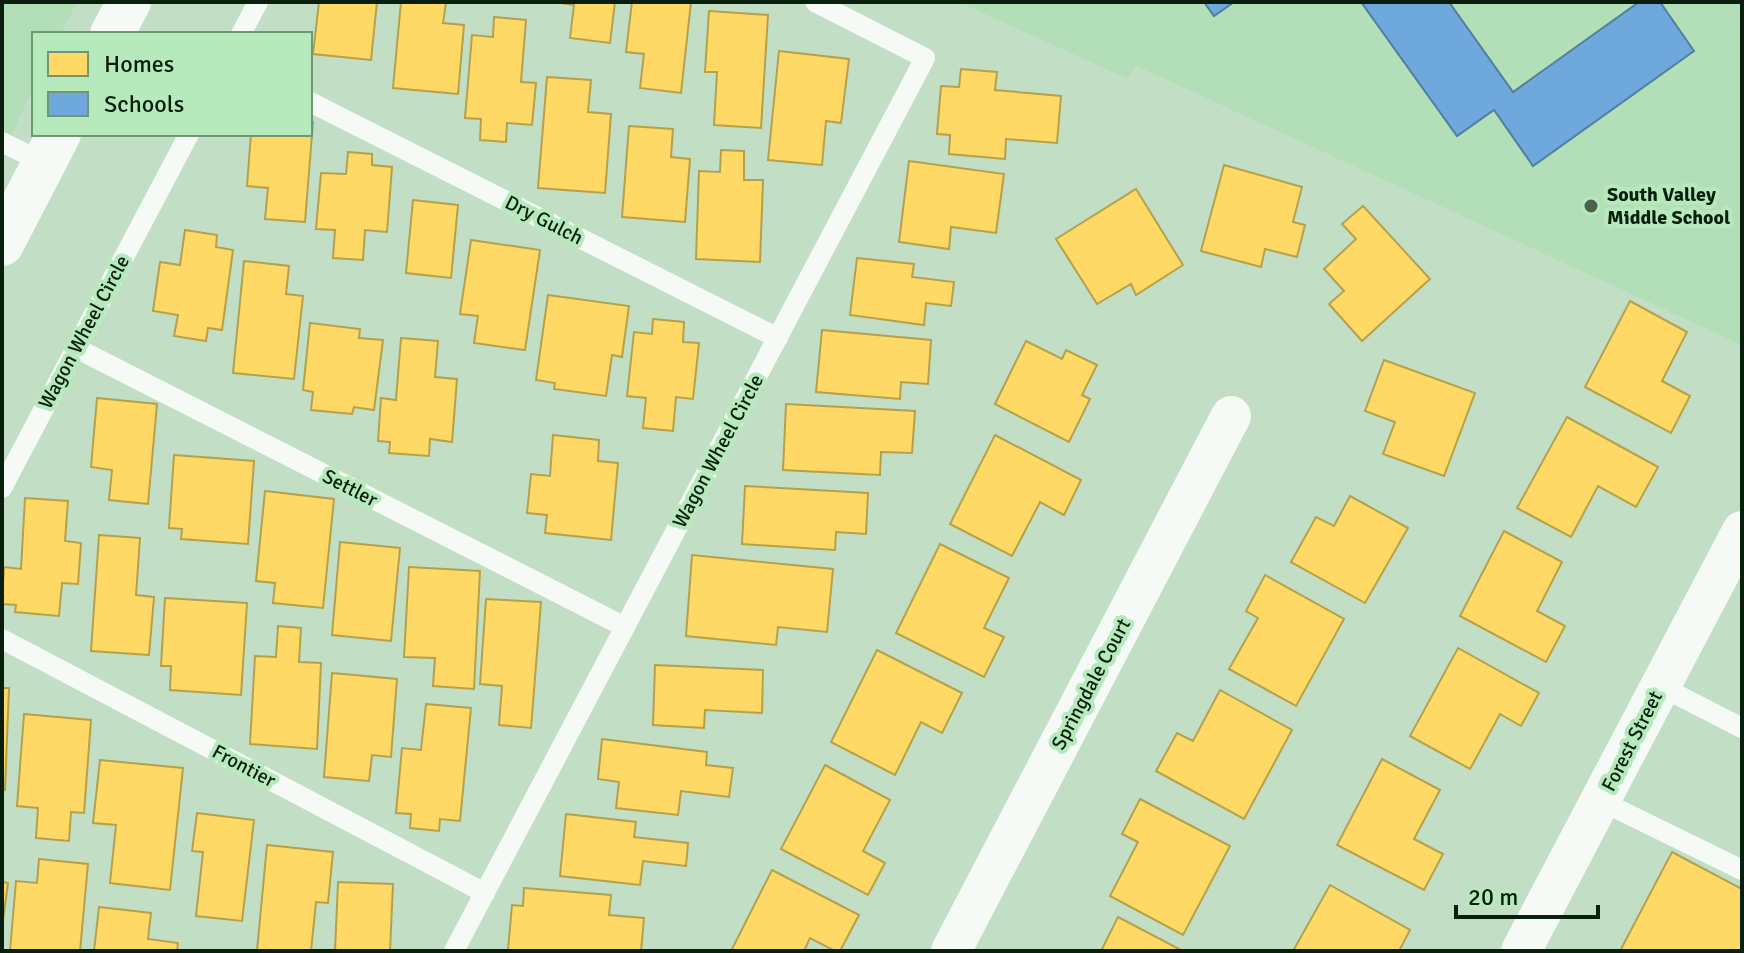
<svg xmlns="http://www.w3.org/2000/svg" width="1744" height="953" font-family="Signika,sans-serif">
  <rect width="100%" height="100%" fill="#c2dec5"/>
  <g fill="#b2dfb7">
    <polygon points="2,2 77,2 61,34 34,34 34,88 2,153"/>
    <polygon points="959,2 1742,2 1742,345 1135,65 1128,79"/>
  </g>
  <g fill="#ffd966" stroke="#b6a14b" stroke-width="2">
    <polygon points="319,2 377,2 371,60 313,54"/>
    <polygon points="401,2 446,2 443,23 464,25 458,94 393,88"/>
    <polygon points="554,2 615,2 610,43 570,38 574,5"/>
    <polygon points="632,2 691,2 681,93 640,88 644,54 626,52"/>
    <polygon points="709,11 768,15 761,128 714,125 717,72 705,72"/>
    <polygon points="494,17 526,20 521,82 536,83 532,125 507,123 506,142 480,140 481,119 465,118 472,35 493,37"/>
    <polygon points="779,51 849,59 841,123 826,121 822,165 768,160"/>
    <polygon points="961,69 997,72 995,90 1061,96 1057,143 1006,139 1005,159 949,154 950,135 937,134 941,86 959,87"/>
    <polygon points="547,77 591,80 588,112 611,114 605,193 538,188"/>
    <polygon points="310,122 313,122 305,222 265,219 268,188 247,186 251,134 310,134"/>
    <polygon points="629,126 673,129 671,157 690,159 685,222 622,217"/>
    <polygon points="721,150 744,151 744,180 763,180 760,262 696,259 699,171 720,172"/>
    <polygon points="348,152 372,154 372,165 392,167 387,232 365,230 363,260 333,258 335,230 316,229 321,173 346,174"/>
    <polygon points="909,161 1004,174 996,233 951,227 949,249 899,242"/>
    <polygon points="1224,165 1302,187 1293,222 1305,225 1297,257 1265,249 1261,267 1201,251"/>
    <polygon points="1136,189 1183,265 1136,295 1131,284 1097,304 1056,239"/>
    <polygon points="413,200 458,205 451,278 406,273"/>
    <polygon points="1363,206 1430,279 1362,341 1329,304 1344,291 1324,269 1356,239 1342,224"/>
    <polygon points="185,230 217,235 216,247 233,250 222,330 208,328 206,341 174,336 178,315 153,311 160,262 180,265"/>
    <polygon points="471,240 540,250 525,350 474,343 478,316 460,314"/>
    <polygon points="857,258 914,264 912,277 954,282 951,306 926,303 924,325 850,315"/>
    <polygon points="244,261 289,266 286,294 303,296 294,379 233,373"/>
    <polygon points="548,295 629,306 622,357 612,355 606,396 554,389 555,383 536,380"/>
    <polygon points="1630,301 1687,332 1662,381 1690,396 1671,433 1585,387"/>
    <polygon points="653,319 684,322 683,342 699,343 693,399 676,397 673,431 643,428 646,398 627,396 634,332 652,334"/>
    <polygon points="310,323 360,329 359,338 383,340 374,410 354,407 352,414 311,410 313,392 303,390"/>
    <polygon points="822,330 931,340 928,384 901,382 900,399 816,392"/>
    <polygon points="401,338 438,341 435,377 457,379 452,442 430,439 429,456 389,453 390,442 378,441 381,398 396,400"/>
    <polygon points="1026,341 1062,359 1066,350 1097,365 1082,395 1090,399 1069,442 995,404"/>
    <polygon points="1384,360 1475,393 1444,476 1383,454 1395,422 1365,411"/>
    <polygon points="97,398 157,404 148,504 109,500 112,470 91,467"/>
    <polygon points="786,404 915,411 912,453 881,452 880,475 783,470"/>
    <polygon points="1567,417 1658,467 1636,507 1598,486 1571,537 1517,508"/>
    <polygon points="553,435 599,440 598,461 618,463 611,540 545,533 547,515 527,513 531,474 550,476"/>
    <polygon points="995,435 1081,480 1064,515 1040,502 1012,556 950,524"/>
    <polygon points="174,455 254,461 248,544 181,539 182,529 169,528"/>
    <polygon points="745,486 868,493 866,534 836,532 835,550 742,544"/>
    <polygon points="265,491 334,499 323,608 273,603 275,583 256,581"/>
    <polygon points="1350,496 1408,528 1365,603 1291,562 1316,517 1334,526"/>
    <polygon points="25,498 68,501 65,541 81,543 78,584 62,583 59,616 15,612 16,605 2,604 4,567 21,569"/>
    <polygon points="1504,531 1562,562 1537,611 1565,626 1546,662 1460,616"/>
    <polygon points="99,535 140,538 136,595 154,597 149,655 91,651"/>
    <polygon points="340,542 400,548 391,641 332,635"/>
    <polygon points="940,544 1009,578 984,628 1004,637 984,677 896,633"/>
    <polygon points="692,555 833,569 827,632 778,627 776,645 686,636"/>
    <polygon points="409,567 480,571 474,689 433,686 435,658 404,657"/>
    <polygon points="1265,575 1344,619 1296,706 1229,669 1258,618 1246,611"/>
    <polygon points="165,598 247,603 241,695 170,690 171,666 161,666"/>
    <polygon points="486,599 541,602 531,728 499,725 502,686 480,684"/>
    <polygon points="278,626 301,628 299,662 321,663 317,749 250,744 255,656 276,657"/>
    <polygon points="1458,648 1539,693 1521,726 1500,714 1470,769 1410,736"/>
    <polygon points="877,650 962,693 942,733 921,722 895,775 831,742"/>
    <polygon points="655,665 763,670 762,713 705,710 704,728 653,725"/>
    <polygon points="332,673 397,679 391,757 372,755 369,781 324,777"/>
    <polygon points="2,688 9,688 5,790 2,790"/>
    <polygon points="1220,690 1292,730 1244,819 1156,771 1177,733 1193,741"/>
    <polygon points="426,704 471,708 460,821 440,819 439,831 410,828 411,814 396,813 402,748 421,750"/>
    <polygon points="24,714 91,720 84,813 71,812 69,841 36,838 38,808 17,806"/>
    <polygon points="602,739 707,752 706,765 733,768 729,797 681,791 678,815 616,808 619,782 598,779"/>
    <polygon points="1382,759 1440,790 1414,839 1443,854 1424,890 1337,845"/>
    <polygon points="100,760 183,768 170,890 110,883 116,825 93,823"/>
    <polygon points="825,765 890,800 863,851 885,863 868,895 781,849"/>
    <polygon points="1140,799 1230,846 1183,935 1110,896 1138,842 1122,834"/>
    <polygon points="197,813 254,820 242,921 196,916 203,852 192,851"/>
    <polygon points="566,814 636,822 634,837 688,843 686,866 643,861 640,885 560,876"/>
    <polygon points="267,845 333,852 328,903 316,902 311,951 257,951"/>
    <polygon points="1672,852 1742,889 1742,951 1625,951 1621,949"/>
    <polygon points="39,859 88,864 80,951 10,951 16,881 37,883"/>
    <polygon points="772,870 859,915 840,951 835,951 810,938 804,951 731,951"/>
    <polygon points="2,882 8,883 2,928"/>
    <polygon points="338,882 393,884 390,951 335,951"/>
    <polygon points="1330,885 1410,930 1399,951 1293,951"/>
    <polygon points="524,888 611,895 609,915 644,918 641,951 508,950 512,905 523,906"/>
    <polygon points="99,907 151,913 148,939 178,943 177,951 94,951"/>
    <polygon points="1118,917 1181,950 1180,951 1101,951"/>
  </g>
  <g fill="#6fa8dc" stroke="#517f9e" stroke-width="2">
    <polygon points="1204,2 1234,2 1214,16"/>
    <polygon points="1361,2 1449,2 1513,92 1639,2 1660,2 1694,51 1533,166 1494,110 1457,136"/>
  </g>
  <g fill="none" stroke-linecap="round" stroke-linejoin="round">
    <g stroke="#f6faf6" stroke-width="20">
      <polyline points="241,34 258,2"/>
      <polyline points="310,102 778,338"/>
      <polyline points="2,142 44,163"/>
      <polyline points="76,348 625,627"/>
      <polyline points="2,488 189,134"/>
      <polyline points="2,639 485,893"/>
      <polyline points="1660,686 1742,728"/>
      <polyline points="1601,801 1742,870"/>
      <polyline points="454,951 925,58 815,2"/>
    </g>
    <g stroke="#f6faf6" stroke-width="40">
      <polyline points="951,951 1231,416"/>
      <polyline points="1521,951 1742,531"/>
    </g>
    <g stroke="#f6faf6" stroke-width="44">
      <polyline points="112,34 129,2"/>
      <polyline points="2,244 59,134"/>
    </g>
  </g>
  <circle fill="#4a614d" stroke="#b6eabc" stroke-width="3" cx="1591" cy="206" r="8"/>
  <g text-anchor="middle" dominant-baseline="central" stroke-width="8" stroke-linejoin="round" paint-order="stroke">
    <g font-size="20" font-weight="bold" fill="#0a1e0d" stroke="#b6eabc" text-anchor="start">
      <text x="1607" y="194">South Valley<tspan x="1607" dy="23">Middle School</tspan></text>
    </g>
    <g font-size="20" fill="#0a1e0d" stroke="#b6eabc">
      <text transform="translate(544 220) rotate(27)">Dry Gulch</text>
      <text transform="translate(84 332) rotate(-62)">Wagon Wheel Circle</text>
      <text transform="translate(718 451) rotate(-62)">Wagon Wheel Circle</text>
      <text transform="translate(350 488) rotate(27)">Settler</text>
      <text transform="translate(1091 684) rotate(-62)">Springdale Court</text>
      <text transform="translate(1632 741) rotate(-63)">Forest Street</text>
      <text transform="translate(244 766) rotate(28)">Frontier</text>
    </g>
  </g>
  <rect width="1744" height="953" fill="none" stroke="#0a1e0d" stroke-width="8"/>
  <rect x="32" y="32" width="280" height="104" fill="#b6eabc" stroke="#719876" stroke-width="2"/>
  <rect x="48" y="52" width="40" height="24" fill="#ffd966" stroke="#719876" stroke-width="2"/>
  <text x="104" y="72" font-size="24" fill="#0a1e0d">Homes</text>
  <rect x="48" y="92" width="40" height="24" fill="#6fa8dc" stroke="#719876" stroke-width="2"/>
  <text x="104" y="112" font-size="24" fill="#0a1e0d">Schools</text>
  <path d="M1456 905v12h142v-12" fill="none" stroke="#0a1e0d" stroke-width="4"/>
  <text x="1468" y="905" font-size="24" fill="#0a1e0d" stroke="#b6eabc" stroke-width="6" paint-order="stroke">20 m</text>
</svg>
